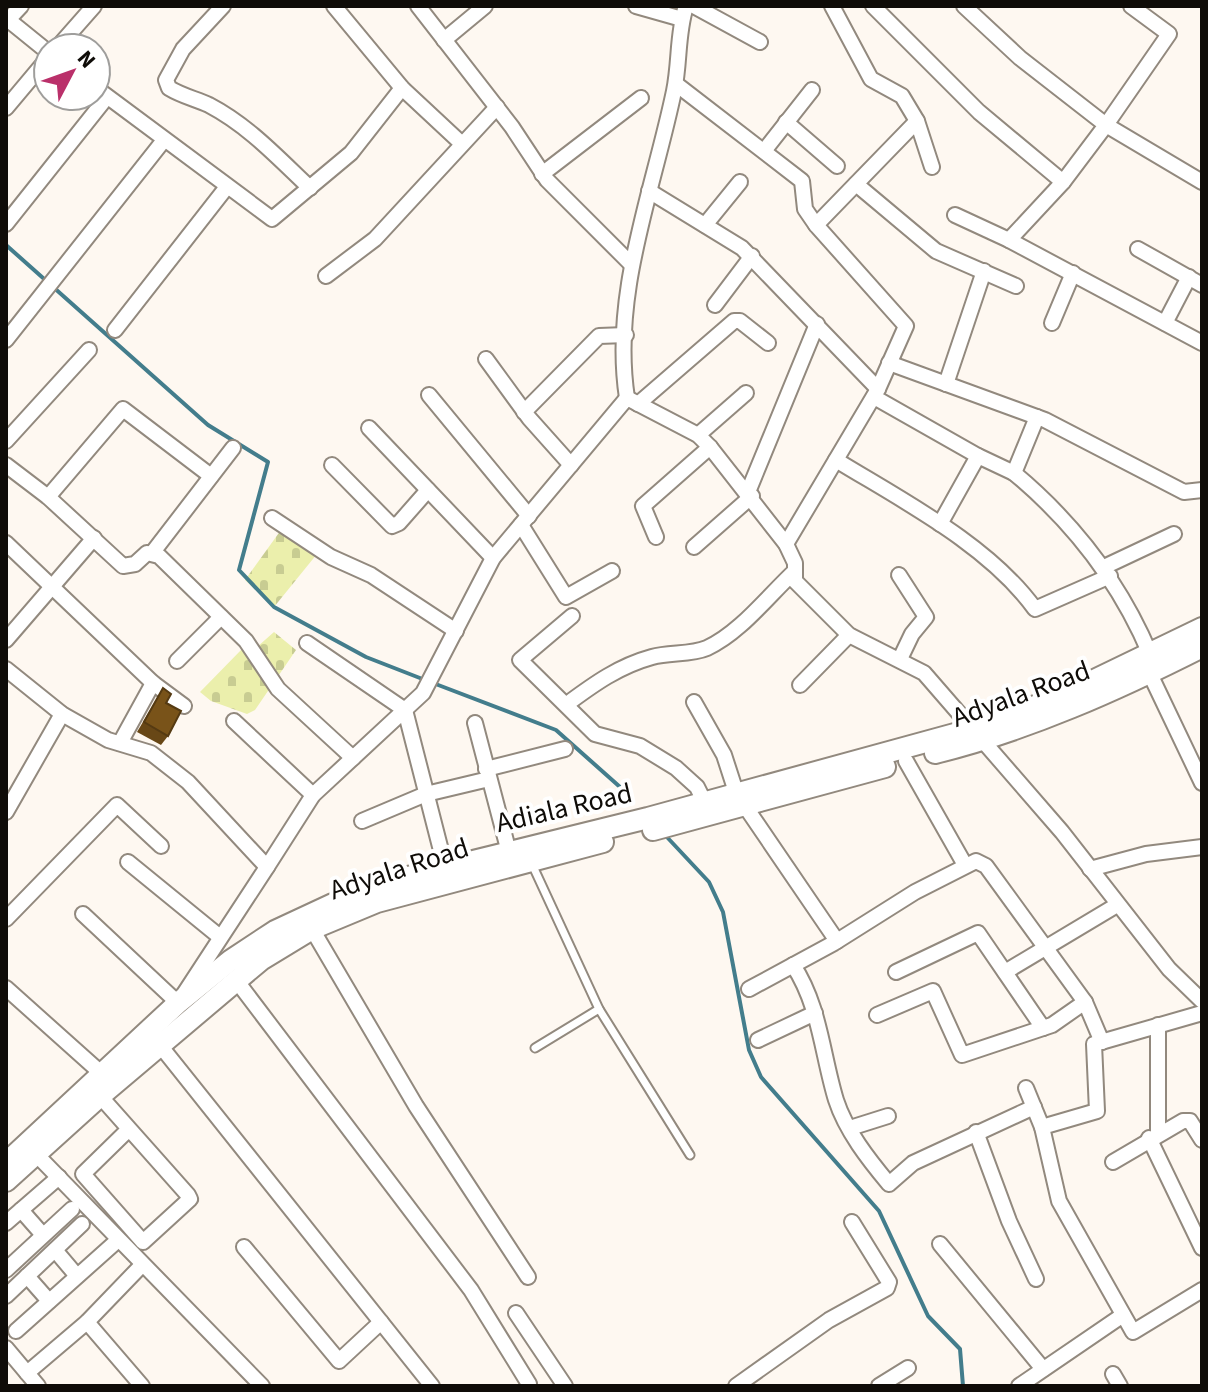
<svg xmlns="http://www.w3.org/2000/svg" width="1208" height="1392" font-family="'Source Sans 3',sans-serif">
  <defs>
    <pattern id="cemetery-stones" width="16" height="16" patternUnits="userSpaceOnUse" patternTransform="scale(2)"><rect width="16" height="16" fill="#ebefac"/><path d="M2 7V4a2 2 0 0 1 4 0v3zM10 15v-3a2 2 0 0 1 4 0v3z" fill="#c8cc92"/></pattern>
  </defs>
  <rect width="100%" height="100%" fill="#fef8f1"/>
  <g fill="url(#cemetery-stones)">
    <polygon points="281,530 317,554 274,607 245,580"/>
    <polygon points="274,632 296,650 255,710 247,714 211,701 200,692 242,649 257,647"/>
  </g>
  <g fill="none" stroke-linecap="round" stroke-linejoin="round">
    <g stroke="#437d8c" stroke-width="4">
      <polyline points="6,245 208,425 268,462 239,570 274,607 366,657 425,680"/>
      <polyline points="433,683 556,730 629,795"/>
      <polyline points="665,835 709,882 723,912 749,1050 761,1077 879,1211 928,1316 960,1349 963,1386"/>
    </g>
    <g stroke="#92897e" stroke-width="11">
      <g id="lane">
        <polyline points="531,862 599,1009 690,1155"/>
        <polyline points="535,1048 599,1009"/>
      </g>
    </g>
    <g stroke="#92897e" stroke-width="18">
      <g id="street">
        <path d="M 223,6 L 183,49 L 166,80 L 169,88 C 182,96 196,99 209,105 C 249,126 278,158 310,188"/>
        <polyline points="334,6 402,88 461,143"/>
        <polyline points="418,6 512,127 547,180 631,264"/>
        <polyline points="636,6 682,19"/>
        <polyline points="694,6 760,42"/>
        <polyline points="832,6 871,79 902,96 917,121 932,167"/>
        <polyline points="873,6 979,112 1063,182"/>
        <polyline points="964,6 1020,58 1106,125 1063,182 1009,240 1202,343"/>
        <polyline points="1131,6 1169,34 1106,125 1202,182"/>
        <polyline points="6,18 48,52"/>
        <polyline points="6,22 21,6"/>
        <polyline points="444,40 485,6"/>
        <polyline points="57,48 94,6"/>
        <polyline points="676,84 802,181 805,209 816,225"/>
        <polyline points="96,88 272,219 351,153 402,88"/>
        <polyline points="6,108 48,58"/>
        <polyline points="786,122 837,166"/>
        <polyline points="764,151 812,90"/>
        <polyline points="542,174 641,98"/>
        <polyline points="856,184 936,251 1016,286"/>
        <polyline points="649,191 742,248 878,389"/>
        <polyline points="955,215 1009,240"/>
        <polyline points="6,224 107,97"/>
        <polyline points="705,225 740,182"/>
        <polyline points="1138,249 1202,285"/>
        <polyline points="326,276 375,239 497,107"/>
        <polyline points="715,305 752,256"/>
        <polyline points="1052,323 1073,273"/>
        <polyline points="1165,323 1189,277"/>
        <polyline points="115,330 226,188"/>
        <polyline points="6,340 164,140"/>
        <polyline points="486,359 529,418 571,465"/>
        <polyline points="889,363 1045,420 1184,492 1202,490"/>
        <polyline points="946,384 984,271"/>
        <polyline points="429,395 529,516"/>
        <polyline points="874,397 978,456"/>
        <path d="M 627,398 C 611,294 653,192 674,91 C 680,62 677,34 686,6"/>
        <polyline points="638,404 734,321 740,321 768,343"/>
        <polyline points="524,412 599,336 626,335"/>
        <path d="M 1037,417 L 1014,473 C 1074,523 1120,583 1150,654"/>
        <polyline points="369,428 493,558"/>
        <polyline points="698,435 746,393"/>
        <polyline points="6,441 89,350"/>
        <path d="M 836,460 C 903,501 989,545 1035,609 L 1110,576"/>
        <polyline points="6,465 48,497 123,566 135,564 147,553 159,556 246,641 278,689 353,758"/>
        <polyline points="332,465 392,526 399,523 428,490"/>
        <polyline points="748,492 817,324"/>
        <polyline points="48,497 123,409 211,476"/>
        <polyline points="272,518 331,557 371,575 456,631"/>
        <polyline points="940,524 978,456 1014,473"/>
        <polyline points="521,525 566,597 612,571"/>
        <polyline points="656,537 643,506 710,447"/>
        <polyline points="6,543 153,683 184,706"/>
        <polyline points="786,544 878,389 906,326 816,225 917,121"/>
        <polyline points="694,547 752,496"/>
        <polyline points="153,552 233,448"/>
        <polyline points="1104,567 1174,534"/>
        <polyline points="899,575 926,617 912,634 900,659"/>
        <polyline points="572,616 520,660 595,734 640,746 676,768 697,787 704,801"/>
        <polyline points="6,640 94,538"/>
        <polyline points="307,643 405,710 447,874"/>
        <polyline points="177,661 221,617"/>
        <polyline points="6,669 62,714 108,740 151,753 188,782 267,867 178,1003 83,914"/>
        <polyline points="1150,674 1202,783"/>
        <polyline points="800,685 849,635"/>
        <polyline points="694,702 724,755 736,792"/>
        <path d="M 567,704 C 594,684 619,666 652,657 C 669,652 691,655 707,648 C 740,633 768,596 795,571"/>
        <polyline points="234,721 313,795"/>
        <polyline points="475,723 511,860"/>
        <polyline points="120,743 153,683"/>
        <polyline points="906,761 965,865"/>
        <polyline points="486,769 565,749"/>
        <polyline points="745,806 837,941"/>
        <polyline points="6,812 62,714"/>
        <polyline points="362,821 426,794 489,779"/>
        <polyline points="128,862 220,937"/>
        <polyline points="267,867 313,795 423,693 493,558 627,398 698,435 710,447 786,544 795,563 795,581 849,635 924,673 1062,832 1169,969 1202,1001"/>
        <polyline points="1090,869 1146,854 1202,847"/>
        <polyline points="6,919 117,805 161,846"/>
        <polyline points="312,929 416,1106 528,1277"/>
        <path d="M 793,965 C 820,1006 822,1054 836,1100 C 846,1131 869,1160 889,1184 L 913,1163 L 1034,1107"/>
        <polyline points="896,972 978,933 1043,1028"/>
        <polyline points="1005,972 1117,905"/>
        <polyline points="236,980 471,1290 529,1384"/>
        <polyline points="6,988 101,1073"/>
        <polyline points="749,989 834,943 915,892 976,861 986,866 1085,1002 1102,1042"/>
        <polyline points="1202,1013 1094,1044 1097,1111 1042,1127 1059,1201 1133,1332 1202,1290"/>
        <polyline points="877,1015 933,991 962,1055 1052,1025 1085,1002"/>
        <polyline points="1158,1025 1158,1133"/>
        <polyline points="155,1039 432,1386"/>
        <polyline points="758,1040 815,1013"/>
        <polyline points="1026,1088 1042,1127"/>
        <polyline points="100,1096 188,1195 190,1199 143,1242 83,1174 129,1129"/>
        <polyline points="850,1128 888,1116"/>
        <polyline points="976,1132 1009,1221 1036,1279"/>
        <polyline points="1149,1138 1202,1248"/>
        <polyline points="31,1149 262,1386"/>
        <polyline points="1113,1162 1183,1121 1190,1121 1202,1140"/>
        <polyline points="21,1210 43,1235"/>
        <polyline points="6,1223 59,1177"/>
        <polyline points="940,1244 1043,1369"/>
        <polyline points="244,1247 339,1361 381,1322"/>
        <polyline points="55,1250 77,1276"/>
        <polyline points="6,1270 72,1209"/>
        <polyline points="27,1276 49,1301"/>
        <polyline points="6,1296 82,1224"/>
        <polyline points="516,1313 565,1386"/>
        <polyline points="87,1322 142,1386"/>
        <polyline points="16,1331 118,1240"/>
        <polyline points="6,1348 38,1386"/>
        <polyline points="27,1373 87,1322 141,1266"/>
        <polyline points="1113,1374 1120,1386"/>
        <polyline points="736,1386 829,1320 887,1288 889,1282 852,1222"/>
        <polyline points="879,1386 908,1368"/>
        <polyline points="1019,1386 1123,1315"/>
      </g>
    </g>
    <g stroke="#92897e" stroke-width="24">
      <g id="primary">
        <path d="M 935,753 C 1028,730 1117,690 1202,647"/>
        <polyline points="653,830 885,767"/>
        <polyline points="6,1163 178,1003 231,960 275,931 333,904 392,881 648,818 973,729 1057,698 1202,628"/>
        <polyline points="6,1181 100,1096 261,960 312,929 377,902 603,842"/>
      </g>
    </g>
    <use href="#lane" stroke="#fff" stroke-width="7"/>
    <use href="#street" stroke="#fff" stroke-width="14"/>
    <use href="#primary" stroke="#fff" stroke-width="20"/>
  </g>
  <polygon fill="#684716" points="163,688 166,703 168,736 161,745 137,732"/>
  <polygon fill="#795319" stroke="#553a12" stroke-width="2" points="163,688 171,694 166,703 181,711 168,736 144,722"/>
  <g text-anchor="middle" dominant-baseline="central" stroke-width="8" stroke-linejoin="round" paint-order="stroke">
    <g font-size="28" fill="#0f0c08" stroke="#fff">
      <text transform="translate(1021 694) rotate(-20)">Adyala Road</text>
      <text transform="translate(564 808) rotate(-13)">Adiala Road</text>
      <text transform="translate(399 869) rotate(-18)">Adyala Road</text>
    </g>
  </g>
  <rect width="1208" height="1392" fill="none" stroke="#0f0c08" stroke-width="16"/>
  <g transform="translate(72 72) rotate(49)"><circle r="38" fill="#ffffff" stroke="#9f9e9c" stroke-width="2"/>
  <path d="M0-6L14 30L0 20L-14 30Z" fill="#ba306a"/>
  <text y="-12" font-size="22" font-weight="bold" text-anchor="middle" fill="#0f0c08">N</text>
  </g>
</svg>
